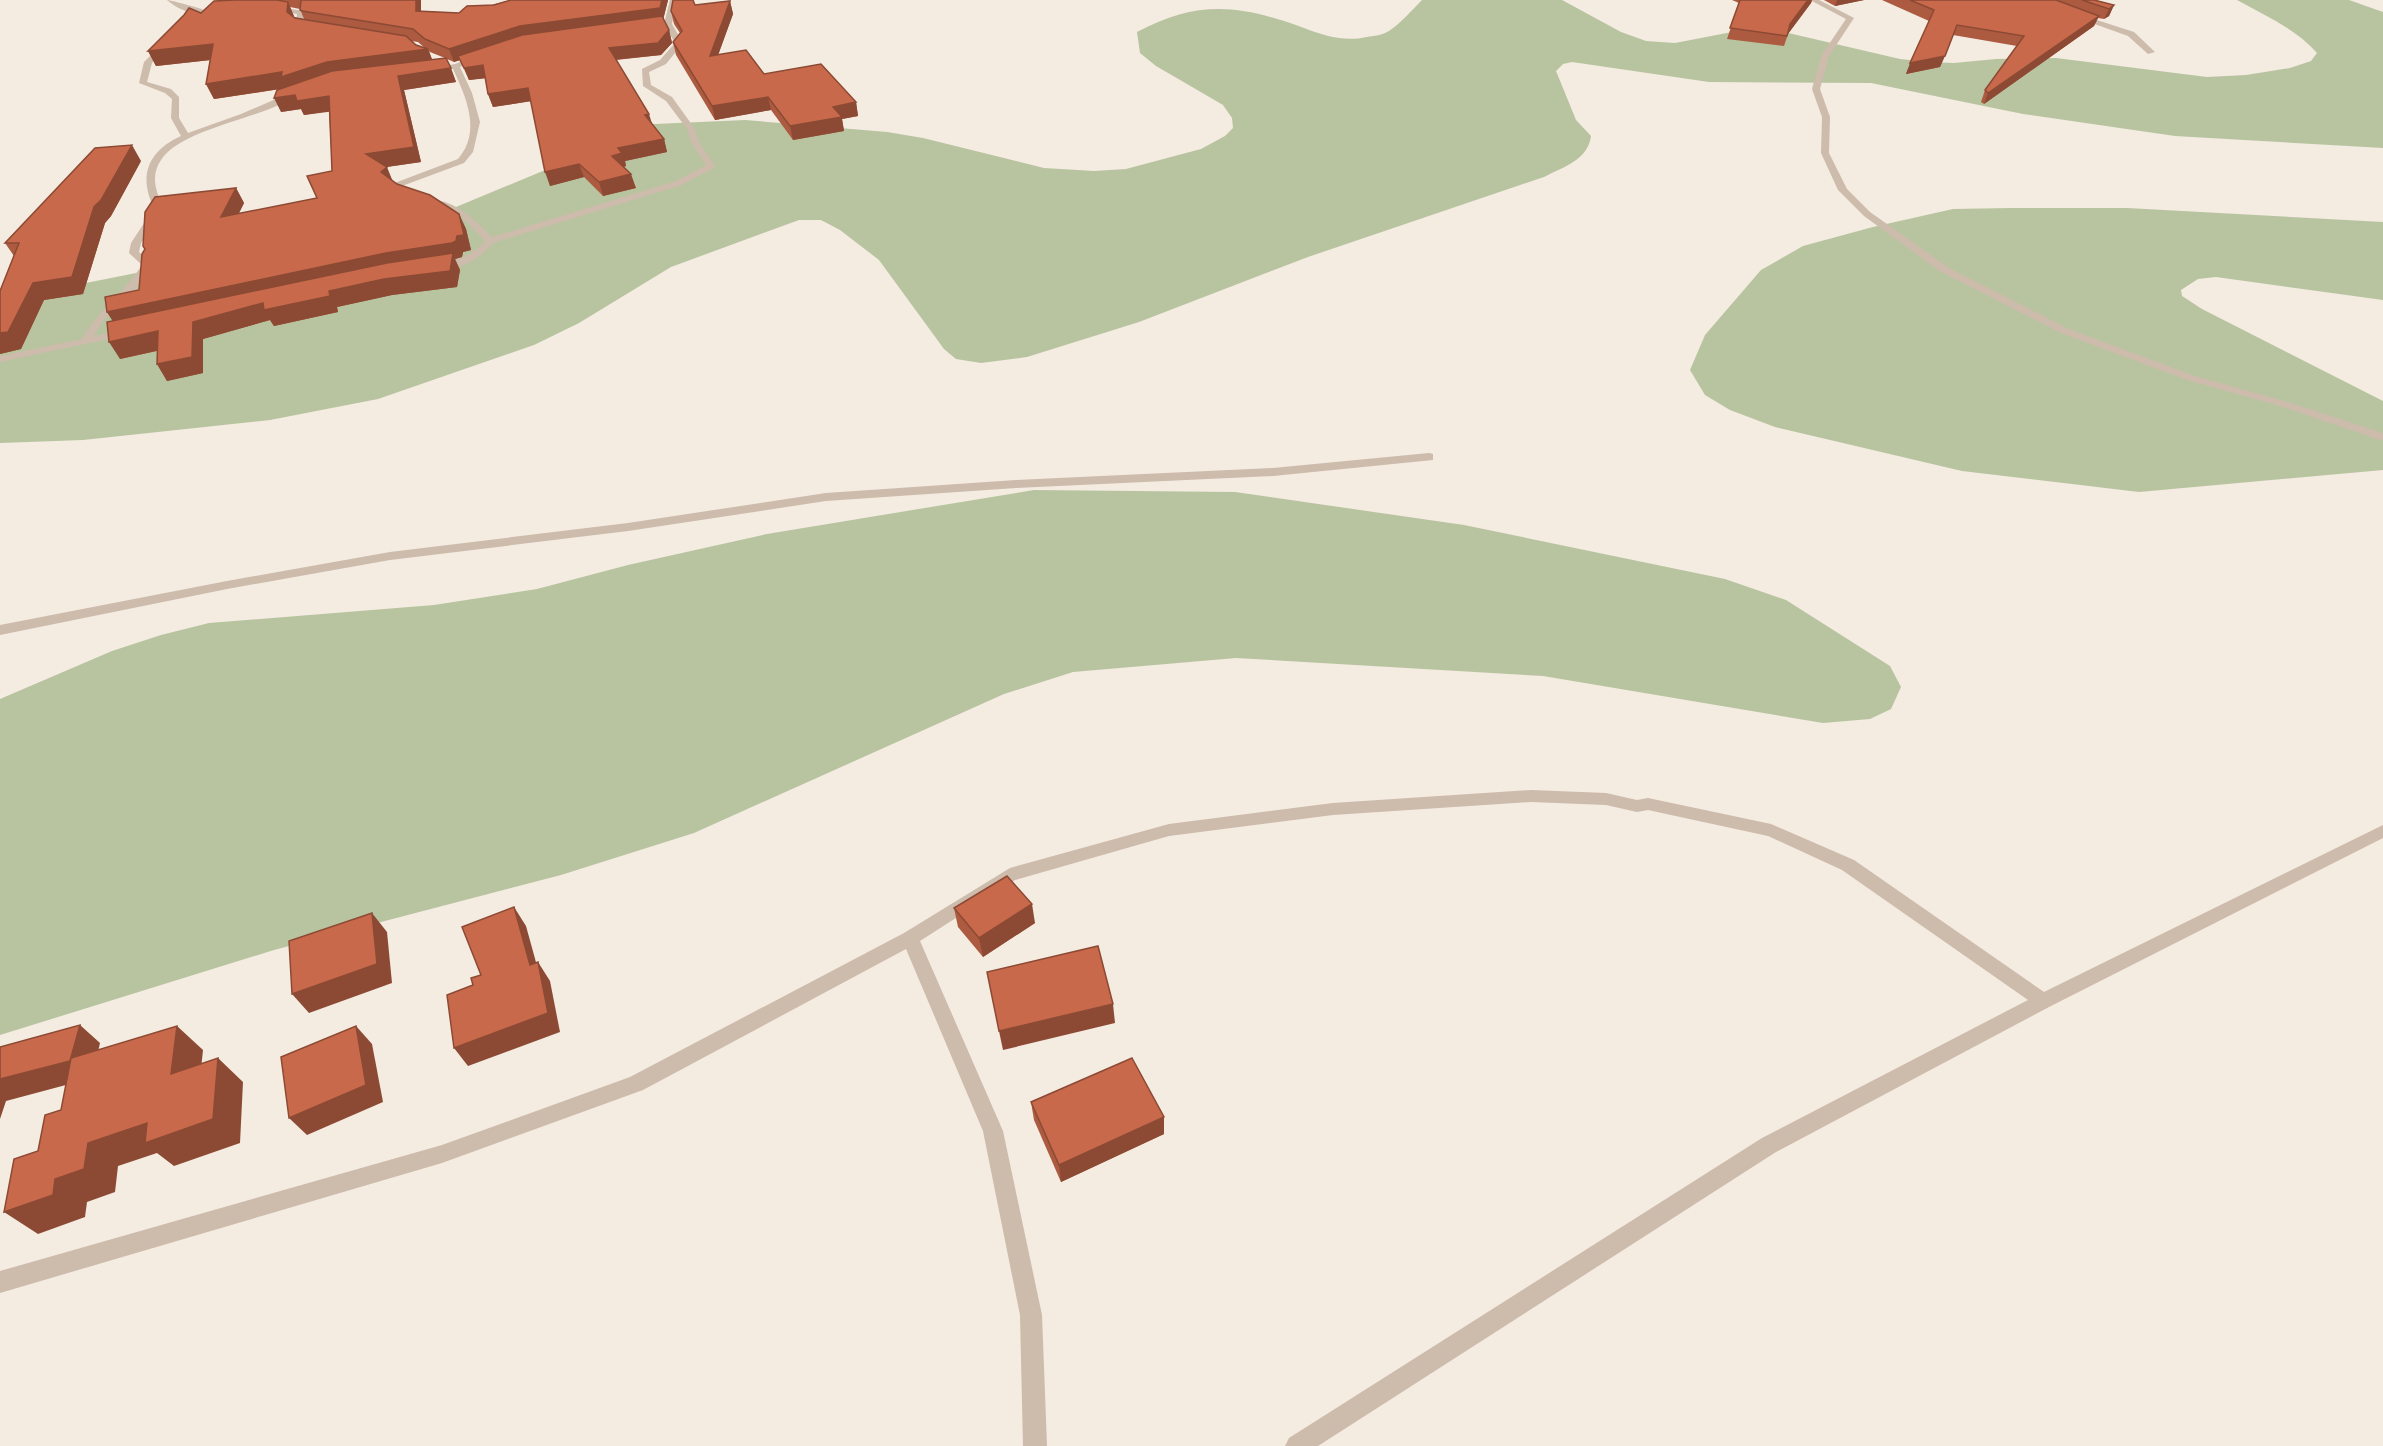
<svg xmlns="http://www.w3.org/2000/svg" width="2383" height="1446" font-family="Helvetica,sans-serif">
  <rect width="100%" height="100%" fill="#f4ebe1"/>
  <g fill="#b8c4a0">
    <path d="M 1422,0 L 1562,0 L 1621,32 L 1646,41 L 1675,43 L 1732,32 L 1784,32 L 1900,59 L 1930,62 L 1954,63 L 1996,59 L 2056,58 L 2207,77 L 2246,75 L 2290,68 L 2311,61 L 2317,53 C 2296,29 2264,15 2237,0 L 2349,0 L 2383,12 L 2383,148 L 2175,136 L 2023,114 L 1871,83 L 1709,82 L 1572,62 L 1563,64 L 1556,71 L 1576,120 L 1591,136 C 1588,160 1563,167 1544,177 L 1308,257 L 1139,322 L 1027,357 L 981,363 L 956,359 L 944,349 L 879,260 L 840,230 L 821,220 L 799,220 L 671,267 L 579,323 L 534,345 L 378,399 L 270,420 L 83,440 L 0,443 L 0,300 L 444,212 L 550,168 L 610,126 L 745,120 L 887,132 L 923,138 L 1044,168 L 1094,171 L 1126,169 L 1201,149 L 1225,136 L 1233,128 L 1232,118 L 1223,105 L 1156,66 L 1140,53 L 1137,32 C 1197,0 1239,4 1304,28 C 1325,36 1345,42 1367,37 C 1373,36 1383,35 1389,31 C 1401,23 1412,10 1422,0 Z"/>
    <polygon points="2011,208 2127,208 2383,222 2383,300 2216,277 2198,279 2181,290 2182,296 2202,309 2383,401 2383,470 2139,492 1962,471 1775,427 1730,410 1705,395 1690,370 1705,335 1761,270 1803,246 1873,227 1953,209"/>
    <polygon points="1034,490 1235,492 1464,525 1725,579 1786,600 1890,666 1901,687 1891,709 1870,719 1823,723 1543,676 1236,658 1073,672 1004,694 694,833 561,875 274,950 0,1035 0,699 112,651 161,635 209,623 434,605 537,589 628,565 767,534"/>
  </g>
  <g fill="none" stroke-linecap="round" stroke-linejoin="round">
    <g fill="#cdbbac" fill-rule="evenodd">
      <path d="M 167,0 C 171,0 206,10 210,12 C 196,18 177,9 167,0 Z"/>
      <path d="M 670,0 L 676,0 L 672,24 L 683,43 L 666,64 L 649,72 L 651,85 L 672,97 L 695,129 L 699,142 L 715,166 L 714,168 L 682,185 L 493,243 C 479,260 457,273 433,269 L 433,265 C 455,260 470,258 485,241 L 461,216 L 429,204 L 429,200 C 454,198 476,221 492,237 L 676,181 L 706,165 L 691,142 L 687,129 L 666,101 L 643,86 L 642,69 L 660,60 L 675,43 L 664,24 Z"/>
      <polygon points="1810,0 1819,0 1854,18 1829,56 1820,89 1830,117 1829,153 1847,189 1870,212 1949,268 2069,329 2195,376 2288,402 2383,433 2383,441 2280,406 2187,380 2061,333 1941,272 1864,216 1838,190 1821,153 1822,117 1812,89 1821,56 1846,19"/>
      <polygon points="272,6 304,11 303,23 317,30 313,32 296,26 297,14 272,10"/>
      <polygon points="2075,13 2134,32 2155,52 2148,54 2128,36 2075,17"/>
      <path d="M 163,43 L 170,45 L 152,63 L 147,82 L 171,89 L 179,97 L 179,118 L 188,133 L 241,114 L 292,92 L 299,94 C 265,119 183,127 161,160 C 150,176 156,193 164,208 L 141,243 L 139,252 L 152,265 L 135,291 L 102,322 L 94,336 L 129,329 L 134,332 L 133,334 L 0,362 L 0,356 L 82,339 C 99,309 123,294 142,265 L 129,253 L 131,243 L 154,208 C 138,176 148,151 181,136 L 171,118 L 172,99 L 165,93 L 139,83 L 144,62 Z"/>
      <path d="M 477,55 L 484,57 L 460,67 L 472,93 L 480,122 L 473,152 L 464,163 L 402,186 L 414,195 L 406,197 L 392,188 L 392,184 L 458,159 C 482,132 466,97 453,69 L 431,71 L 427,69 L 455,64 Z"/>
      <polygon points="1429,453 1433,454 1433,460 1273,476 1016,488 826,501 628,531 390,560 227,589 0,635 0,625 227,581 390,552 628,523 826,493 1016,480 1273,468"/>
      <polygon points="1531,790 1606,793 1637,800 1648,798 1771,824 1854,860 2044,992 2383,825 2383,838 2049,1007 1776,1152 1318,1446 1285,1446 1289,1438 1762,1138 2028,1000 1842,870 1768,836 1648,810 1637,812 1606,805 1531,802 1333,815 1169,836 1015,880 920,941 1003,1131 1042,1315 1047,1446 1023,1446 1020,1315 983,1131 906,949 643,1090 442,1163 0,1293 0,1271 442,1145 630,1077 904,933 1010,868 1169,824 1333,803"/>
    </g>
  </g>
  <g fill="#ac5a40" fill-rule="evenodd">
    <path d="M 227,0 L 421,0 L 421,11 L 459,13 L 511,0 L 668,0 L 663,20 L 669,30 L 672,43 L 661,55 L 616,60 L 652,124 L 664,139 L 667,152 L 625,161 L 626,166 L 624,167 L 636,188 L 603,196 L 584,177 L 550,186 L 531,101 L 493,107 L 488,94 L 485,78 L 469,80 L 460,60 L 454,62 L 447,59 L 456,82 L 404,90 L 421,162 L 386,167 L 392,180 L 397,184 L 459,214 L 466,229 L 471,250 L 463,252 L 462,257 L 455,259 L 460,270 L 457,287 L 392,295 L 337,307 L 338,312 L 274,326 L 270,320 L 203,339 L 203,373 L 167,381 L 157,364 L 157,351 L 120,359 L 113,321 L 107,312 L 139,290 L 236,188 L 244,203 L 238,214 L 317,198 L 332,171 L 329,111 L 304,115 L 301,109 L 281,112 L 280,89 L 214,99 L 206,84 L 210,60 L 156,66 L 148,51 L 201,13 ZM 290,7 L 300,9 L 304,19 L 294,17 ZM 411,41 L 418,42 L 426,49 L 416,45 ZM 429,51 L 430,52 L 445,58 L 432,60 Z"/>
    <polygon points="1732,0 1812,0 1811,3 1788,34 1784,46 1727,39 1739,3"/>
    <polygon points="1824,0 1864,0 1835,6"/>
    <polygon points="1882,0 2094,0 2114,5 2109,16 2104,19 2098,18 2094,26 1984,104 1981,102 1985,90 2017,46 1953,35 1940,67 1906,74 1929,21"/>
    <polygon points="730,1 733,14 718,55 764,74 856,102 858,116 842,119 844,131 793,140 771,110 715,120 676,55 673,42 680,33 674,24 671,11 695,5"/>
    <polygon points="141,161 111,216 105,223 83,294 44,300 21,349 0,354 0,291 14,256 5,243"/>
    <polygon points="954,908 1035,923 983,957 958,927"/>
    <polygon points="1031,1102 1164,1134 1061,1182 1034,1120"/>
  </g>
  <g fill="#8c4a34">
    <polygon points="416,0 421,0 421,23 416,11"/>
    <polygon points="662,0 668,0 663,20 525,39 454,62 449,49 520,26"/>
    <polygon points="1808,0 1812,0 1811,3 1787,35 1790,24"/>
    <polygon points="1837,0 1864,0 1835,6"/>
    <polygon points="730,1 733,14 713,69 710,56"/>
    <polygon points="288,2 294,16 294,26 287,12"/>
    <polygon points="2114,5 2109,16 2104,19 2109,9"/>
    <polygon points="2099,16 2094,26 1984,104 1988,93"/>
    <polygon points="669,30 672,43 661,55 612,60 609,48"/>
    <polygon points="213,44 220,59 156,66 148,51"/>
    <polygon points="428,49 434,64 286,88 214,99 206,84 327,62"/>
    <polygon points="1945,56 1940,67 1906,74 1910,63"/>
    <polygon points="483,65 488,78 469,80 464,68"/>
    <polygon points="451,68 456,82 404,90 421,162 373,169 366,154 398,76"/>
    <polygon points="528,88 532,101 493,107 488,94"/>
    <polygon points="295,95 329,96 335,111 304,115 301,109 281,112 274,98"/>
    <polygon points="768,97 771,110 715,120 712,106"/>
    <polygon points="856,102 858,116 842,119 844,131 793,140 790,126 833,107"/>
    <polygon points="649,114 653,127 645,115"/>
    <polygon points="664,139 667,152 625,161 626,166 616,169 612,156 618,148"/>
    <polygon points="132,145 141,161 111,216 105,223 83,294 44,300 21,349 0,354 0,333 33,283 94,207"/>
    <polygon points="579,164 584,177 550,186 545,172"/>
    <polygon points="387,167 393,182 381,172"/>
    <polygon points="631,174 636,188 603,196 599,182"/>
    <polygon points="236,188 244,203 230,232 221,217"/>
    <polygon points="459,214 466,229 471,250 463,252 462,257 455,259 460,270 457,287 392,295 337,307 338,312 274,326 270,320 203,339 203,373 167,381 157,364 193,322 263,303 329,291 452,260 117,328 107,312"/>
    <polygon points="158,331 169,348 120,359 109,342"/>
    <polygon points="1032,904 1035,923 983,957 979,938"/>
    <polygon points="514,907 526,926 542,984 530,965"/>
    <polygon points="372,913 387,932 392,983 309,1013 292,994"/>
    <polygon points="538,962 550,981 560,1032 468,1066 454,1048"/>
    <polygon points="1113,1004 1115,1023 1003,1050 999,1031"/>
    <polygon points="80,1025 100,1043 92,1078 6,1101 0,1119 0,1079"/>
    <polygon points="177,1026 203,1050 198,1098 171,1074"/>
    <polygon points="356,1026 372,1044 383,1102 307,1135 289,1118"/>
    <polygon points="218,1058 243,1082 240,1143 174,1166 157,1153 118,1166 115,1192 87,1202 85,1217 38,1234 4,1212 55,1179 88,1143"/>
    <polygon points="1164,1117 1164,1134 1061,1182 1059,1165"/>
  </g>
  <g fill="#c8694b" stroke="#8c4a34" stroke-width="1.5">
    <polygon points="235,0 277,0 288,2 287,12 295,18 406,36 416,45 428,49 327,62 281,77 282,72 206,84 213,44 148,51 184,15 189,8 201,13 214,1"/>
    <polygon points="301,0 416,0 416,11 459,13 467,6 494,5 511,0 662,0 660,8 520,26 449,49 425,39 413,29 302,11 300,10"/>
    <polygon points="673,0 693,0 695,5 730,1 710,56 746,50 764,74 821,64 856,102 833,107 842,117 790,126 768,97 712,106 673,42 682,31 671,11"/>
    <polygon points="1740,0 1808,0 1790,24 1787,36 1730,28"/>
    <polygon points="1910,0 2056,0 2099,16 1988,93 1985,90 2024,36 1957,25 1945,56 1910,63 1934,10"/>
    <polygon points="2082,0 2094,0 2114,5 2109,9"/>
    <polygon points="662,16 669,30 658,43 609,48 649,114 645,115 664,139 618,148 622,153 612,156 631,174 599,182 579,164 545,172 528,88 488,94 483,65 464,68 458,56 522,35"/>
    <polygon points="446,58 451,68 398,76 414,147 366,154 387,167 381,172 397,184 430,195 459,214 464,235 457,236 456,241 452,243 386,253 107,312 105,297 139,290 142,254 145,249 143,246 145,212 155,197 236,188 221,217 317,198 307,176 332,171 329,96 297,101 295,95 274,98 277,90 332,71"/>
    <polygon points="132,145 101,200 94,207 72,277 33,283 8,332 0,333 0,291 19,243 5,243 95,148"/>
    <polygon points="453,253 450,271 384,279 329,291 330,296 264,310 263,303 193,322 192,357 157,364 158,331 109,342 107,322 387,263"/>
    <polygon points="1007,876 1032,904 979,938 954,908"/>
    <polygon points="514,907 530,965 538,962 548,1013 454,1048 447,995 473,985 471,978 481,975 462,927"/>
    <polygon points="372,913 377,964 292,994 289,941"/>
    <polygon points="1098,946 1113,1004 999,1031 987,972"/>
    <polygon points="80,1025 70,1061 0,1079 0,1047"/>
    <polygon points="177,1026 171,1074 218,1058 213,1119 145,1143 147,1123 88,1143 84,1169 55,1179 53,1195 4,1212 14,1159 38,1151 45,1115 61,1110 71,1058"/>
    <polygon points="356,1026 366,1085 289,1118 281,1057"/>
    <polygon points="1132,1058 1164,1117 1059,1165 1031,1102"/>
  </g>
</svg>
